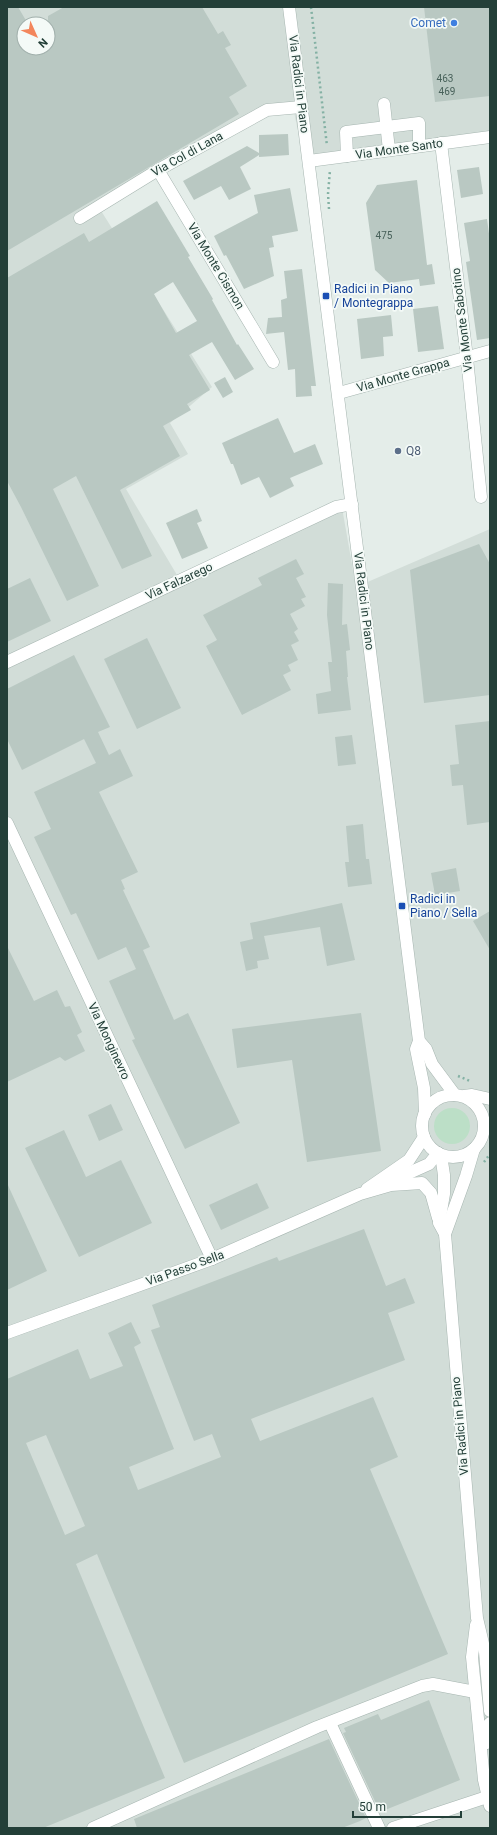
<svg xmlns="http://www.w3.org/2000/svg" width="497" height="1835" font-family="Roboto,sans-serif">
  <rect width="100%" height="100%" fill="#e4ede9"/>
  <path fill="#d2ddd8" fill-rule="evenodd" d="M 7,7 L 490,7 L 490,133 L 304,160 L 293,107 L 240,118 L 98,206 L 212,387 L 170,423 L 188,454 L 126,489 L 177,575 L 341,502 L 356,587 L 490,529 L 490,1828 L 7,1828 ZM 24,24 L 48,24 L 48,48 L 24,48 Z"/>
  <circle fill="#bcdfc7" cx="452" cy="1126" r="18"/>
  <g fill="#b9c8c2" fill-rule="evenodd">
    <polygon points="7,7 18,7 28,24 24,24 24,48 48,48 48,16 64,7 202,7 218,34 223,31 231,45 225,48 247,86 229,97 239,114 7,251"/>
    <polygon points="424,7 490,7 490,96 435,102"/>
    <polygon points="288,134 289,155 259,157 259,155 240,167 251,189 229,200 221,186 194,200 183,181 247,146 259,153 259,135"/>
    <polygon points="479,167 483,194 461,198 457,170"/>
    <polygon points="417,180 427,265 432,264 435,284 420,286 419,279 389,283 375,270 366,203 377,185"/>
    <polygon points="290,188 298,231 272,236 274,247 269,248 274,276 244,289 226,255 224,256 214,236 258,213 254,195"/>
    <path d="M 157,201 L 190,256 L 188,257 L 213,299 L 212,300 L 237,345 L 238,344 L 254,369 L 235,380 L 212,342 L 189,355 L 210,390 L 187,404 L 191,410 L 163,426 L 180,456 L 120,490 L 152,556 L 122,569 L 76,476 L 53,489 L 99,586 L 67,601 L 21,507 L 7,481 L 7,278 L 84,233 L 89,242 ZM 173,282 L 197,321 L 176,333 L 154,294 Z"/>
    <polygon points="487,219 490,241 490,338 477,340 466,262 470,261 464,223"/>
    <polygon points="302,269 316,386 311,386 312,396 296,397 295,369 288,370 284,332 266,334 268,318 282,317 281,300 287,298 284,271"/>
    <polygon points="438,306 444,349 418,352 413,309"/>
    <polygon points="391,315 393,336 383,337 384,356 361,359 357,319"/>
    <polygon points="225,377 233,392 223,398 214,383"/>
    <polygon points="278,418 294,453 315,444 323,464 290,478 294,486 270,498 259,477 241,485 233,464 231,464 222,443"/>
    <polygon points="197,509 202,521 197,523 208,548 182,559 166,523"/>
    <polygon points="479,544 490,564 490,695 424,703 410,570"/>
    <polygon points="296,559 304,574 296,578 306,597 301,599 305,606 290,614 298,629 294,632 299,641 291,645 298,660 288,665 291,671 283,675 291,690 242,715 206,646 217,640 203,615 262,585 258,578"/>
    <polygon points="30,578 51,621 7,642 7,589"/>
    <polygon points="328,583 343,584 342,625 347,624 350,650 346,651 348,677 347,677 351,710 318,714 316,694 331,691 328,662 332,662 327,615"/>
    <polygon points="147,638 181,708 137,729 104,659"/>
    <polygon points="74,655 110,727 98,732 109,755 120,749 133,776 99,792 138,872 121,880 125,889 123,890 150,947 143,950 174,1020 188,1013 240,1123 185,1149 132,1040 135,1039 109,981 136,969 126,947 98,960 76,913 71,915 34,837 51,829 34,792 96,763 84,739 22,770 7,739 7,689"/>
    <polygon points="490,721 490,822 467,825 463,785 452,786 450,765 459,764 455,725"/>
    <polygon points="352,735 356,764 338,766 335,737"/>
    <polygon points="363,824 366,859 369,859 372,884 348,887 345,862 349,862 346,826"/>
    <polygon points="456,868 460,891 435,895 431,873"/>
    <polygon points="342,903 355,960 327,966 320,927 264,936 269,959 257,961 258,968 246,971 240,942 253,939 250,923"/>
    <polygon points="490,911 490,950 473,921"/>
    <polygon points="7,946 34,1001 57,990 65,1007 70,1006 82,1032 77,1035 85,1051 65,1061 60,1057 7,1082"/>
    <polygon points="361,1013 381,1151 307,1162 292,1060 237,1068 232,1029"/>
    <polygon points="111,1104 123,1130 99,1141 88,1115"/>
    <polygon points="64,1130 86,1177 121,1160 152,1223 79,1257 25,1148"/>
    <polygon points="7,1183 47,1271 7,1290"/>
    <polygon points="257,1183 269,1208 221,1230 209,1205"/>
    <path d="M 364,1229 L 386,1286 L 405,1278 L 415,1303 L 388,1313 L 405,1360 L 251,1419 L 260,1441 L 373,1397 L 398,1457 L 370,1469 L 448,1654 L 184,1763 L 97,1554 L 76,1564 L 165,1778 L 43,1828 L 7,1828 L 7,1379 L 78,1349 L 90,1379 L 123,1366 L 108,1333 L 131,1322 L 141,1343 L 134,1347 L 174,1449 L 129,1467 L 138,1490 L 221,1457 L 212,1434 L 194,1441 L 151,1330 L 160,1327 L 152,1305 L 277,1257 L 279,1261 ZM 46,1435 L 85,1526 L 65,1535 L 26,1443 Z"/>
    <polygon points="429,1700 460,1780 380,1812 343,1733 346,1732 344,1728 378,1714 381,1720"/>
    <polygon points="329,1739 366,1818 360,1821 342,1828 137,1828 134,1819"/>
  </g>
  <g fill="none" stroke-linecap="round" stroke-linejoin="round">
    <g stroke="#a6b5b0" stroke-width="13">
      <g id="minor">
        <polyline points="289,7 419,1041 426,1049 432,1064 455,1095"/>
        <polyline points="384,104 389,150"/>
        <polyline points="441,143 467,358 481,497"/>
        <polyline points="347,156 346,132 419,123 419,146"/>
        <polyline points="309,161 490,137"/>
        <polyline points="158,170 273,362"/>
        <polyline points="80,218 158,170 267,110 301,107"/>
        <polyline points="339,393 490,351"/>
        <polyline points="7,662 336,507 352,504"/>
        <polyline points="7,823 212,1259"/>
        <polyline points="419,1041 416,1049 424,1088 425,1114"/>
        <circle cx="453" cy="1126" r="31"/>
        <polyline points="464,1096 472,1095 490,1099"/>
        <polyline points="441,1155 444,1175 444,1194 439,1223 445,1234 477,1618 485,1652 490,1711"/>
        <polyline points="392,1184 400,1177 429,1164 438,1153"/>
        <polyline points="367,1189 409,1160 424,1137"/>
        <polyline points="445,1234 466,1176 474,1149"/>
        <polyline points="7,1333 212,1259 360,1194 391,1185 422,1183 431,1193 438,1218"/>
        <polyline points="476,1625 472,1657 484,1780 490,1806"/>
        <polyline points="330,1723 379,1828"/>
        <polyline points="487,1743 485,1729 490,1723"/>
        <polyline points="93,1828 317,1727 422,1686 433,1684 475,1692"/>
        <polyline points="393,1828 487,1797"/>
      </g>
    </g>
    <g stroke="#84b1a4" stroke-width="2.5" stroke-dasharray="2 3" stroke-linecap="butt">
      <polyline points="311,7 327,146"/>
      <polyline points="329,209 328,194 330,170"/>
      <polyline points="458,1076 470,1081"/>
      <polyline points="484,1162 490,1154"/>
    </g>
    <use href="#minor" stroke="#fff" stroke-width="12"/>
  </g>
  <circle fill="#3f7fe0" stroke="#f4faf7" stroke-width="1.5" cx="454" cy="23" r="4"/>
  <g fill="#1a4fb4" stroke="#f4faf7" stroke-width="1.5">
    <rect x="322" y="292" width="8" height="8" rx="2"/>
    <rect x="398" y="902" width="8" height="8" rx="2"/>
  </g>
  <circle fill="#5c6f8a" stroke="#f4faf7" stroke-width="1.5" cx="398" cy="451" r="4"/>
  <g text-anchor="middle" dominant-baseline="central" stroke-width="3.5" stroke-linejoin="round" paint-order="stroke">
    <g font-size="10" fill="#48615a">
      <text x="445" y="78">463</text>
      <text x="447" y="91">469</text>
      <text x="384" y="235">475</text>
    </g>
    <g font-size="12" fill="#366cbe" stroke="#f4faf7" text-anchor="end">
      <text x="446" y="23">Comet</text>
    </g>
    <g font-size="12" fill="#233f38" stroke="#f4faf7">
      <text transform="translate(299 84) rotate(83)">Via Radici in Piano</text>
      <text transform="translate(399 149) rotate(-8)">Via Monte Santo</text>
      <text transform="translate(187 154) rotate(-29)">Via Col di Lana</text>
      <text transform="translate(216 266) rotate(59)">Via Monte Cismon</text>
      <text transform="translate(462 320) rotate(-97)">Via Monte Sabotino</text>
      <text transform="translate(403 375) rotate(-16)">Via Monte Grappa</text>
      <text transform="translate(179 581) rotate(-25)">Via Falzarego</text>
      <text transform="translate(364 601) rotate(83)">Via Radici in Piano</text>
      <text transform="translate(109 1041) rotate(65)">Via Monginevro</text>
      <text transform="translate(185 1268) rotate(-20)">Via Passo Sella</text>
      <text transform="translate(460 1426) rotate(-95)">Via Radici in Piano</text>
    </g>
    <g font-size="12" fill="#164399" stroke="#f4faf7" text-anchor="start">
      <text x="334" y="289">Radici in Piano<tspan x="334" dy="14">/ Montegrappa</tspan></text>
      <text x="410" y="899">Radici in<tspan x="410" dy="14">Piano / Sella</tspan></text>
    </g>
    <g font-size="12" fill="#4e5e75" stroke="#f4faf7" text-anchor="start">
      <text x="406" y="451">Q8</text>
    </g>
  </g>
  <rect width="497" height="1835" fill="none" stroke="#233f38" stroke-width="16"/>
  <g transform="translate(36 36) rotate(135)"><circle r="19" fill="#f4faf7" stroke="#a0afab"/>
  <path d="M0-3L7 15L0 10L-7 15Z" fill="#f3865c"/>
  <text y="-6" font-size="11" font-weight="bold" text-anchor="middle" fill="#233f38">N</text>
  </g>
  <path d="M353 1811v6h108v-6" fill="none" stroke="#233f38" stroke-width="2"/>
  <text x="359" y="1811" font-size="12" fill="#233f38" stroke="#f4faf7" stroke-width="3" paint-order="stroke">50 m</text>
</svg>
